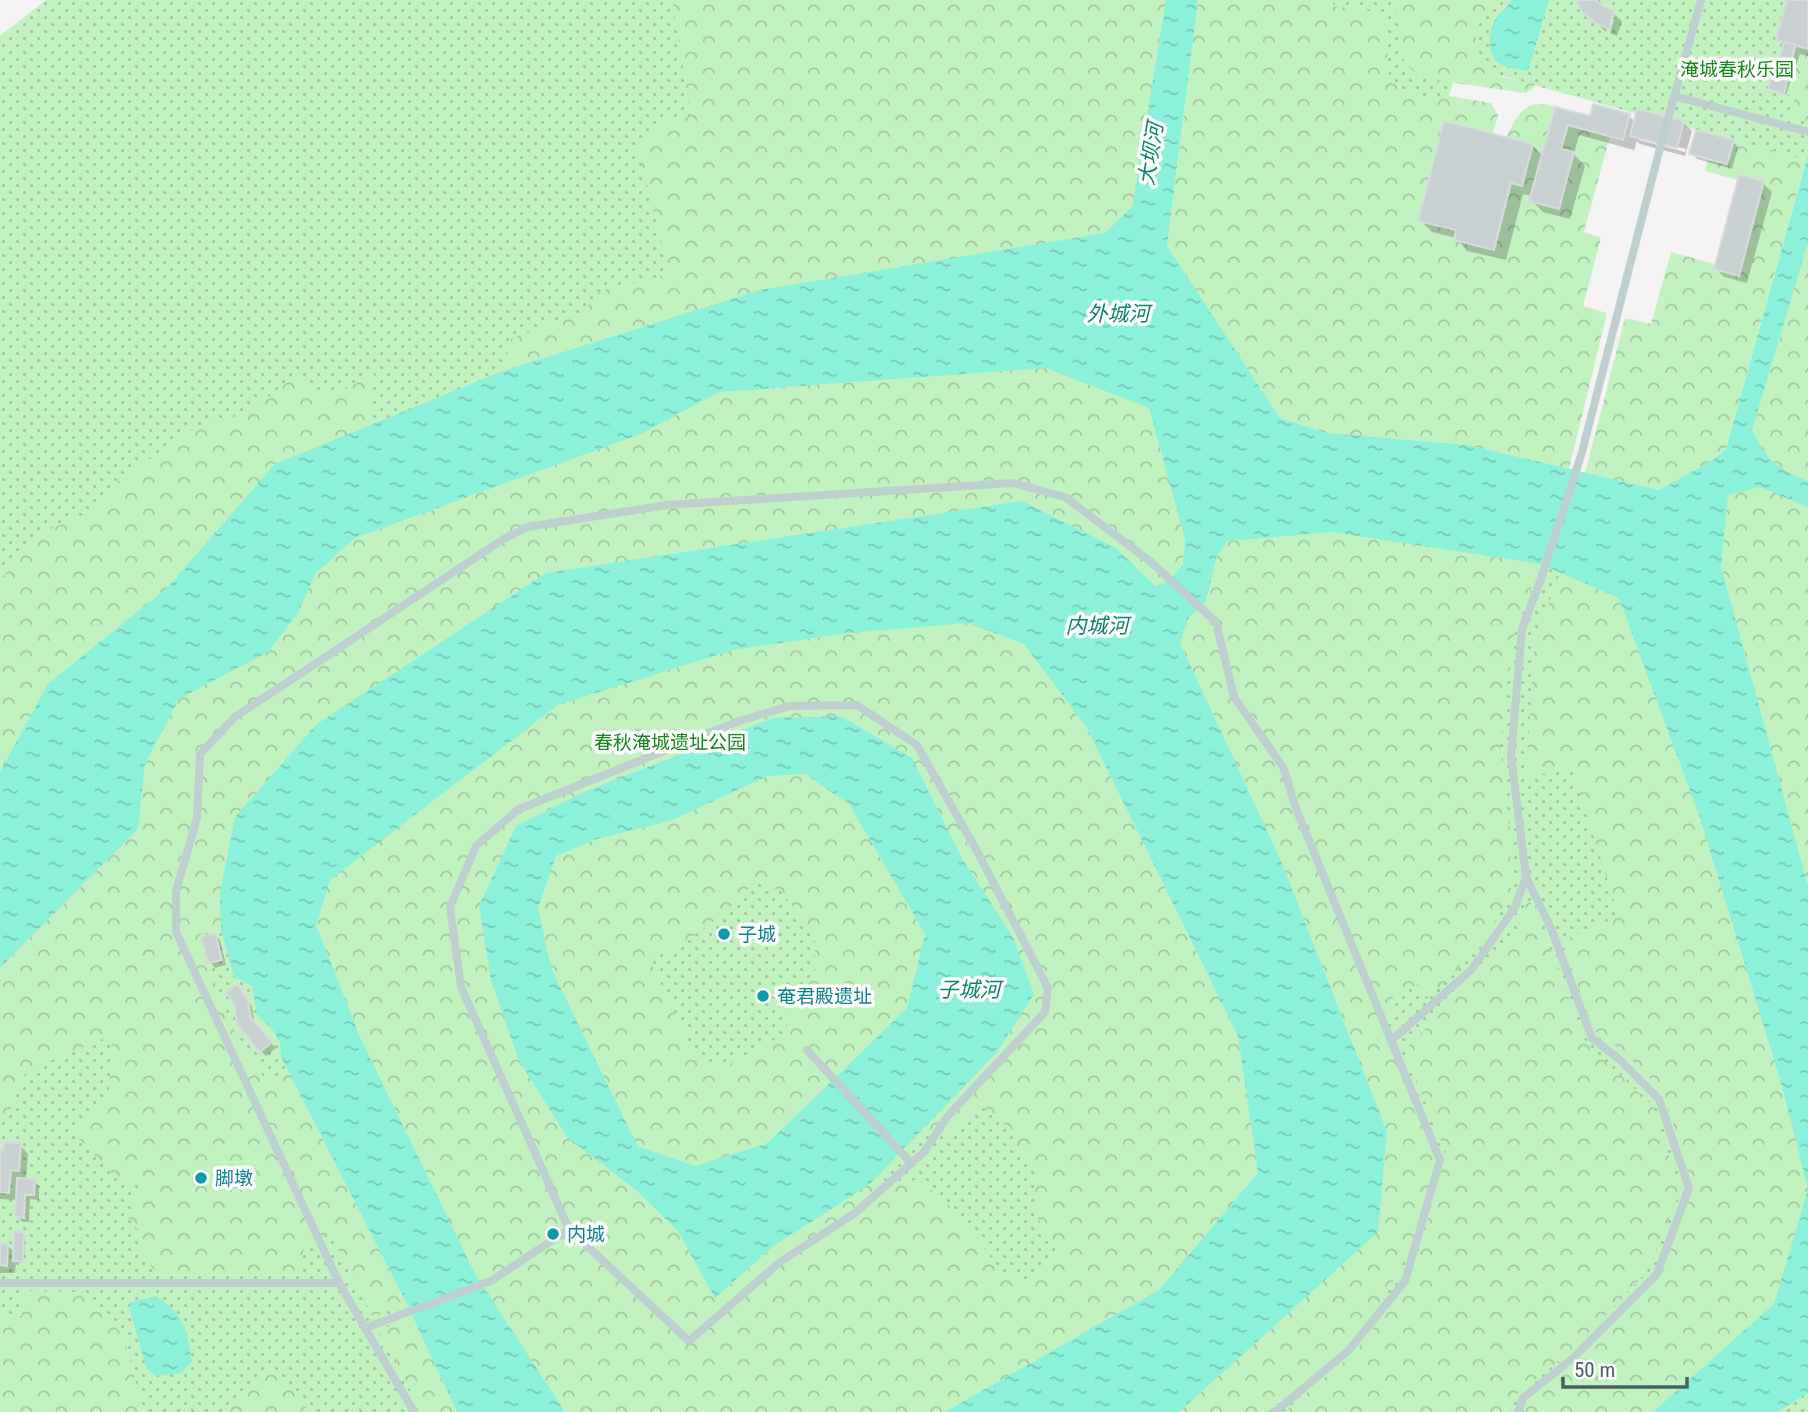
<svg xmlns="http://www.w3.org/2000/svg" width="1808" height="1412" font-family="'Roboto Condensed','Noto Sans SC',sans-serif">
  <defs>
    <pattern id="grass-dots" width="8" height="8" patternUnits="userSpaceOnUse" patternTransform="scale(1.75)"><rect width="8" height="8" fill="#c3f2c1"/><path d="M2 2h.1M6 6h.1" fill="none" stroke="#a0c7a0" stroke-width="1.8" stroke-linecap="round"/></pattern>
    <pattern id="forest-crowns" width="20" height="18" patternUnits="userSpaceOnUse" patternTransform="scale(1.75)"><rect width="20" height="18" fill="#c3f2c1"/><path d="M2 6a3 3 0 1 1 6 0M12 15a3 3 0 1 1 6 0" fill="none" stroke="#a0c7a0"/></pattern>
    <pattern id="water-ripples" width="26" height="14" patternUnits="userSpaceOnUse" patternTransform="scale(1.75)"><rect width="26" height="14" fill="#8cf1da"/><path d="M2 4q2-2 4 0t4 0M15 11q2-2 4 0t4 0" fill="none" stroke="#74c7b4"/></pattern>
  </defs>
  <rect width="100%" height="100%" fill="#f5f2f3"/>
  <g fill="url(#grass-dots)">
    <polygon points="46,0 1166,0 1132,207 1467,445 1659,490 1728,494 1808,242 1808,1412 0,1412 0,36"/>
    <polygon points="1198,0 1808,0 1808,154 1806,160 1781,154 1459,64 1445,109 1192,51"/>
  </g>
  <g fill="url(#forest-crowns)" fill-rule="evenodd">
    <polygon points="672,0 1166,0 1132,207 1105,234 760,290 503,371 511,339 584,311 600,291 669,274 637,144 659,123 691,116"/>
    <path d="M 1198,0 L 1334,0 L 1333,6 L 1375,12 L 1385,21 L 1389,77 L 1402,90 L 1426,97 L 1449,96 L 1491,103 L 1498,115 L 1493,133 L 1444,121 L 1418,220 L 1456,230 L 1454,240 L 1494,249 L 1511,183 L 1522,186 L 1533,144 L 1507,137 C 1517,113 1527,97 1555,107 L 1529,200 L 1559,208 L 1574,153 L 1561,149 L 1568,125 L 1610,136 L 1584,232 L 1601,238 L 1583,306 L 1607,313 L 1569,469 L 1467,445 L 1326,433 L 1280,419 L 1167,246 Z"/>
    <path d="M 1394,0 L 1493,0 C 1489,6 1483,12 1480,18 C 1472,35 1474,63 1492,73 C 1504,79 1522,81 1535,84 L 1532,90 L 1525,93 L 1420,78 L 1404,61 Z"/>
    <polygon points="1796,45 1808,49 1808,121 1791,116 1796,97 1784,94 1788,77 1786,77"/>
    <polygon points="1734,140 1806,160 1726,449 1714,459 1659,490 1585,473 1625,318 1651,324 1671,252 1715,264 1714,269 1739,275 1764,182 1740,175 1738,180 1705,171 1708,159 1727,164"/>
    <path d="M 1808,242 L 1808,481 C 1776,469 1767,460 1752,430 Z"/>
    <polygon points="1046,368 1149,408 1185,539 1183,565 1166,583 1155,586 1116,548 317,724 235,817 220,892 221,929 199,935 209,971 233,1028 266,1081 289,1072 407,1304 373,1317 329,1233 304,1248 298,1275 158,1274 138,1251 143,1237 128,1217 140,1183 116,1178 75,1134 109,1093 112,1035 26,1071 7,1118 0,1125 0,968 138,829 145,764 179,699 268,652 298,613 315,574 355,538 643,433 719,392"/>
    <polygon points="300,373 318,392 337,393 375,374 369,398 371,425 275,465 167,588 48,684 0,772 0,580 42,533 96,509 112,485 195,428 247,413"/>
    <polygon points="1760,487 1808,507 1808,886 1721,566 1728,495"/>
    <polygon points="1332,532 1540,564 1512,641 1500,747 1510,832 1511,895 1494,923 1453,975 1426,1000 1418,984 1392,996 1399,1014 1379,1022 1436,1161 1410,1249 1383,1301 1332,1357 1268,1412 1179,1412 1378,1232 1386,1132 1281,861 1180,643 1189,617 1206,601 1217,555 1228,541"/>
    <polygon points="1560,573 1619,598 1700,818 1780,1079 1808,1189 1774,1304 1653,1412 1523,1412 1528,1399 1577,1360 1662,1274 1693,1187 1663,1091 1627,1055 1594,1030 1562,941 1619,916 1572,768 1526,777 1535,640"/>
    <path d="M 968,623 L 1024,644 L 1087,728 L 1238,1036 L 1259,1172 L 1159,1290 L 945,1412 L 565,1412 L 474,1272 L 360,1037 L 316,925 L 330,880 L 558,705 L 733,650 L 849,633 ZM 841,716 L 963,860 L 1013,937 L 997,1052 L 921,1132 L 954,1137 L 979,1105 L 1002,1121 L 1035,1169 L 1034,1213 L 1057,1248 L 1033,1282 L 1001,1271 L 955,1210 L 919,1180 L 870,1184 L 775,1245 L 715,1298 L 678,1231 L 637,1191 L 479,906 L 516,826 L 584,792 L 773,718 Z"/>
    <path d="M 805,774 L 849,803 L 925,934 L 907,1009 L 768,1143 L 696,1166 L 638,1147 L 551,968 L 538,908 L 556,856 L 597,839 L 670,821 L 768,776 ZM 756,881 L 781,891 L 815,936 L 815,972 L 786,999 L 787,1033 L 724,1067 L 696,1059 L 648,956 L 676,948 L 720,917 Z"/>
    <polygon points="1528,900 1534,907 1586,1043 1653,1106 1680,1192 1647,1272 1569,1353 1516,1395 1509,1412 1284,1412 1353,1354 1412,1278 1446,1153 1404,1050 1491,964 1518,927"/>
    <polygon points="22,1291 82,1292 123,1335 144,1412 0,1412 0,1312 22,1316"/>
    <polygon points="413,1317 457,1412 422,1412 379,1330"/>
    <polygon points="269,1368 286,1379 310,1412 223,1412"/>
  </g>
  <g fill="url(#water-ripples)" fill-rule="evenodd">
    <path d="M 1166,0 L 1198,0 L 1167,246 L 1280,418 L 1326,433 L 1467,445 L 1659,490 L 1714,459 L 1726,449 L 1808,154 L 1808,242 L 1752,430 C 1767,460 1776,469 1808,481 L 1808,507 L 1760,487 L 1728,495 L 1721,566 L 1808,886 L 1808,1188 L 1780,1079 L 1700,818 L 1619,598 L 1540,564 L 1332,532 L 1228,541 L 1217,555 L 1206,601 L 1189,617 L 1180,643 L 1281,861 L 1387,1132 L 1378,1232 L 1179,1412 L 945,1412 L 1159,1290 L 1258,1173 L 1238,1036 L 1087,728 L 1024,644 L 968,623 L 849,633 L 733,650 L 558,705 L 330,880 L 316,925 L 360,1037 L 474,1272 L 565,1412 L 457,1412 L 407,1304 L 281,1057 L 280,1042 L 272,1029 L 257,1015 L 252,986 L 234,977 L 221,929 L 220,892 L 235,817 L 317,724 L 546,573 L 1022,501 L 1116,548 L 1155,586 L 1166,583 L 1183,565 L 1185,539 L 1149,408 L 1046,368 L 719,392 L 643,433 L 355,538 L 315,574 L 298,613 L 268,652 L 179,699 L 145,764 L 138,829 L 0,968 L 0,772 L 48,684 L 167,588 L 275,464 L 503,371 L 760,290 L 1105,233 L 1132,207 Z"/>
    <path d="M 1512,0 L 1549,0 L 1528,71 C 1520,69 1508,68 1500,64 C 1486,56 1488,28 1497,17 C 1502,10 1508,7 1512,0 Z"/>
    <path d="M 841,716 L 912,758 L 963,860 L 1013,937 L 1034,994 L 997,1052 L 870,1184 L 775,1245 L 715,1298 L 678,1231 L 637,1191 L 567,1137 L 519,1061 L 491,980 L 479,906 L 516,826 L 584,792 L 773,718 ZM 805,774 L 849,804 L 925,934 L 907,1008 L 768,1143 L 696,1166 L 638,1147 L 551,968 L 538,908 L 556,856 L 597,839 L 670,821 L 768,776 Z"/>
    <polygon points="1808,1189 1808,1393 1777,1412 1653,1412 1774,1304"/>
    <path d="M 156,1296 C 184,1314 187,1330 192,1362 L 181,1373 L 156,1376 L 147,1369 L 130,1311 L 130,1302 Z"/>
  </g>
  <g fill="#0003" fill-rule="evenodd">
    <polygon points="1578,0 1600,0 1602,9 1613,13 1622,21 1617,36 1610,33 1615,16 1612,13 1606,32 1593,20"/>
    <polygon points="1789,0 1808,0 1808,56 1800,54 1786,95 1769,89 1781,77 1777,73 1785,47 1778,39"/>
    <path d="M 1556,109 L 1591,118 L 1629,116 L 1635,122 L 1683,123 L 1692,131 L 1685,156 L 1640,144 L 1637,141 L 1634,150 L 1579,135 L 1574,154 L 1585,166 L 1570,219 L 1543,212 L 1531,200 L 1532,196 L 1523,194 L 1506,260 L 1467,251 L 1456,238 L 1432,232 L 1420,220 L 1532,145 L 1543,156 ZM 1639,137 L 1686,149 L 1685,152 L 1639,140 Z"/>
    <polygon points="1733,142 1738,147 1732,169 1697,159 1691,153"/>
    <polygon points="1763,183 1772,192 1747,283 1724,277 1716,269"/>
    <polygon points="214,935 220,940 226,965 215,968 210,962"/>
    <polygon points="242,992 252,1007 255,1025 276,1048 266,1056 261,1051"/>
    <polygon points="20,1145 28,1154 26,1180 34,1181 39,1186 39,1200 30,1199 29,1222 23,1222 17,1217 18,1200 0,1199 0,1152"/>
    <polygon points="23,1234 25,1236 24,1263 16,1263 15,1273 0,1273 0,1245 7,1245 15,1253"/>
  </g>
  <g fill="#c9d0d2" stroke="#d6dcde" stroke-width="2">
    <polygon points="1576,0 1596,0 1604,7 1614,11 1609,29 1597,24 1582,12"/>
    <polygon points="1787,0 1808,0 1808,49 1776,40"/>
    <polygon points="1784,42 1796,45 1786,77 1775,73"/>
    <polygon points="1772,73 1788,77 1784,94 1768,89"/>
    <polygon points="1593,104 1630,114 1623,140 1568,125 1561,149 1574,152 1559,209 1529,201 1555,107 1590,116"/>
    <polygon points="1637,109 1684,121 1677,148 1630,136"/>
    <polygon points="1444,121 1533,144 1522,186 1511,183 1494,250 1454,240 1456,230 1418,221"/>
    <polygon points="1696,130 1734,140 1727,164 1689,154"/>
    <polygon points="1739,175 1764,181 1739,276 1714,269"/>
    <polygon points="215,933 222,960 208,963 201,937"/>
    <polygon points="237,984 248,1000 251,1018 272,1042 260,1052 237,1024 234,1004 226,993"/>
    <polygon points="4,1142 21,1143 19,1171 11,1170 9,1193 0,1192 0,1150 3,1150"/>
    <polygon points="17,1178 35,1179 34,1195 25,1195 24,1218 15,1217"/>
    <polygon points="14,1232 24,1232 23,1262 13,1261"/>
    <polygon points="0,1243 8,1244 7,1266 0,1265"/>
  </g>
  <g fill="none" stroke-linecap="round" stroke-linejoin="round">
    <g stroke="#bdcfcf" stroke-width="8">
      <polyline points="1674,96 1808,132"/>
      <polygon points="857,705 917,745 977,851 1048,988 1045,1012 947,1117 924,1152 855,1213 780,1262 689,1341 569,1229 461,987 450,907 476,846 519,809 739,721 790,706"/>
      <polyline points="1391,1041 1472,969 1515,907 1526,877 1511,756 1522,629 1541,579 1582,452 1661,144 1701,0"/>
      <polyline points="807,1050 911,1163"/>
      <polyline points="0,1283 339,1283"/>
      <polyline points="365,1328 491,1281 569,1229"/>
      <polyline points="414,1412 339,1283 176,932 176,891 197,818 200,754 235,717 502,540 527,527 667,505 1013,483 1065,497 1151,562 1216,622 1234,697 1283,767 1297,811 1440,1160 1405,1281 1348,1351 1275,1412"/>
      <polyline points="1518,1412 1523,1398 1573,1358 1657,1274 1689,1188 1659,1099 1619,1059 1592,1038 1551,928 1526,877"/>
    </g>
  </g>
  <g fill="#0f9aa8" stroke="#fff" stroke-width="2.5">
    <circle cx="724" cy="934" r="7"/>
    <circle cx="763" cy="996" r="7"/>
    <circle cx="201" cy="1178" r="7"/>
    <circle cx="553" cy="1234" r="7"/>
  </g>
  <g text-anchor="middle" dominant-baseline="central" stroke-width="7" stroke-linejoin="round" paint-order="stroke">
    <g font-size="19" fill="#13881b" stroke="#fff">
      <text x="1737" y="69">淹城春秋乐园</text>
      <text x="670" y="742">春秋淹城遗址公园</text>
    </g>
    <g font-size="19" fill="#0d838f" stroke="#fff" text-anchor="start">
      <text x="738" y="934">子城</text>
      <text x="777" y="996">奄君殿遗址</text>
      <text x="215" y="1178">脚墩</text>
      <text x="567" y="1234">内城</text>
    </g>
    <g font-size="21" font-style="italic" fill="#098569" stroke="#fff">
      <text transform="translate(1151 154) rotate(-81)">大坝河</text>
      <text x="1118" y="314">外城河</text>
      <text x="1097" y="626">内城河</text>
      <text x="969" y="990">子城河</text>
    </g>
  </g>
  <path d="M1563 1377v10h124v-10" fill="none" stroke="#496061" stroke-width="3.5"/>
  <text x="1574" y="1377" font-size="21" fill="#496061" stroke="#ffffff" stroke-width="5" paint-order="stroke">50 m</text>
</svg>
